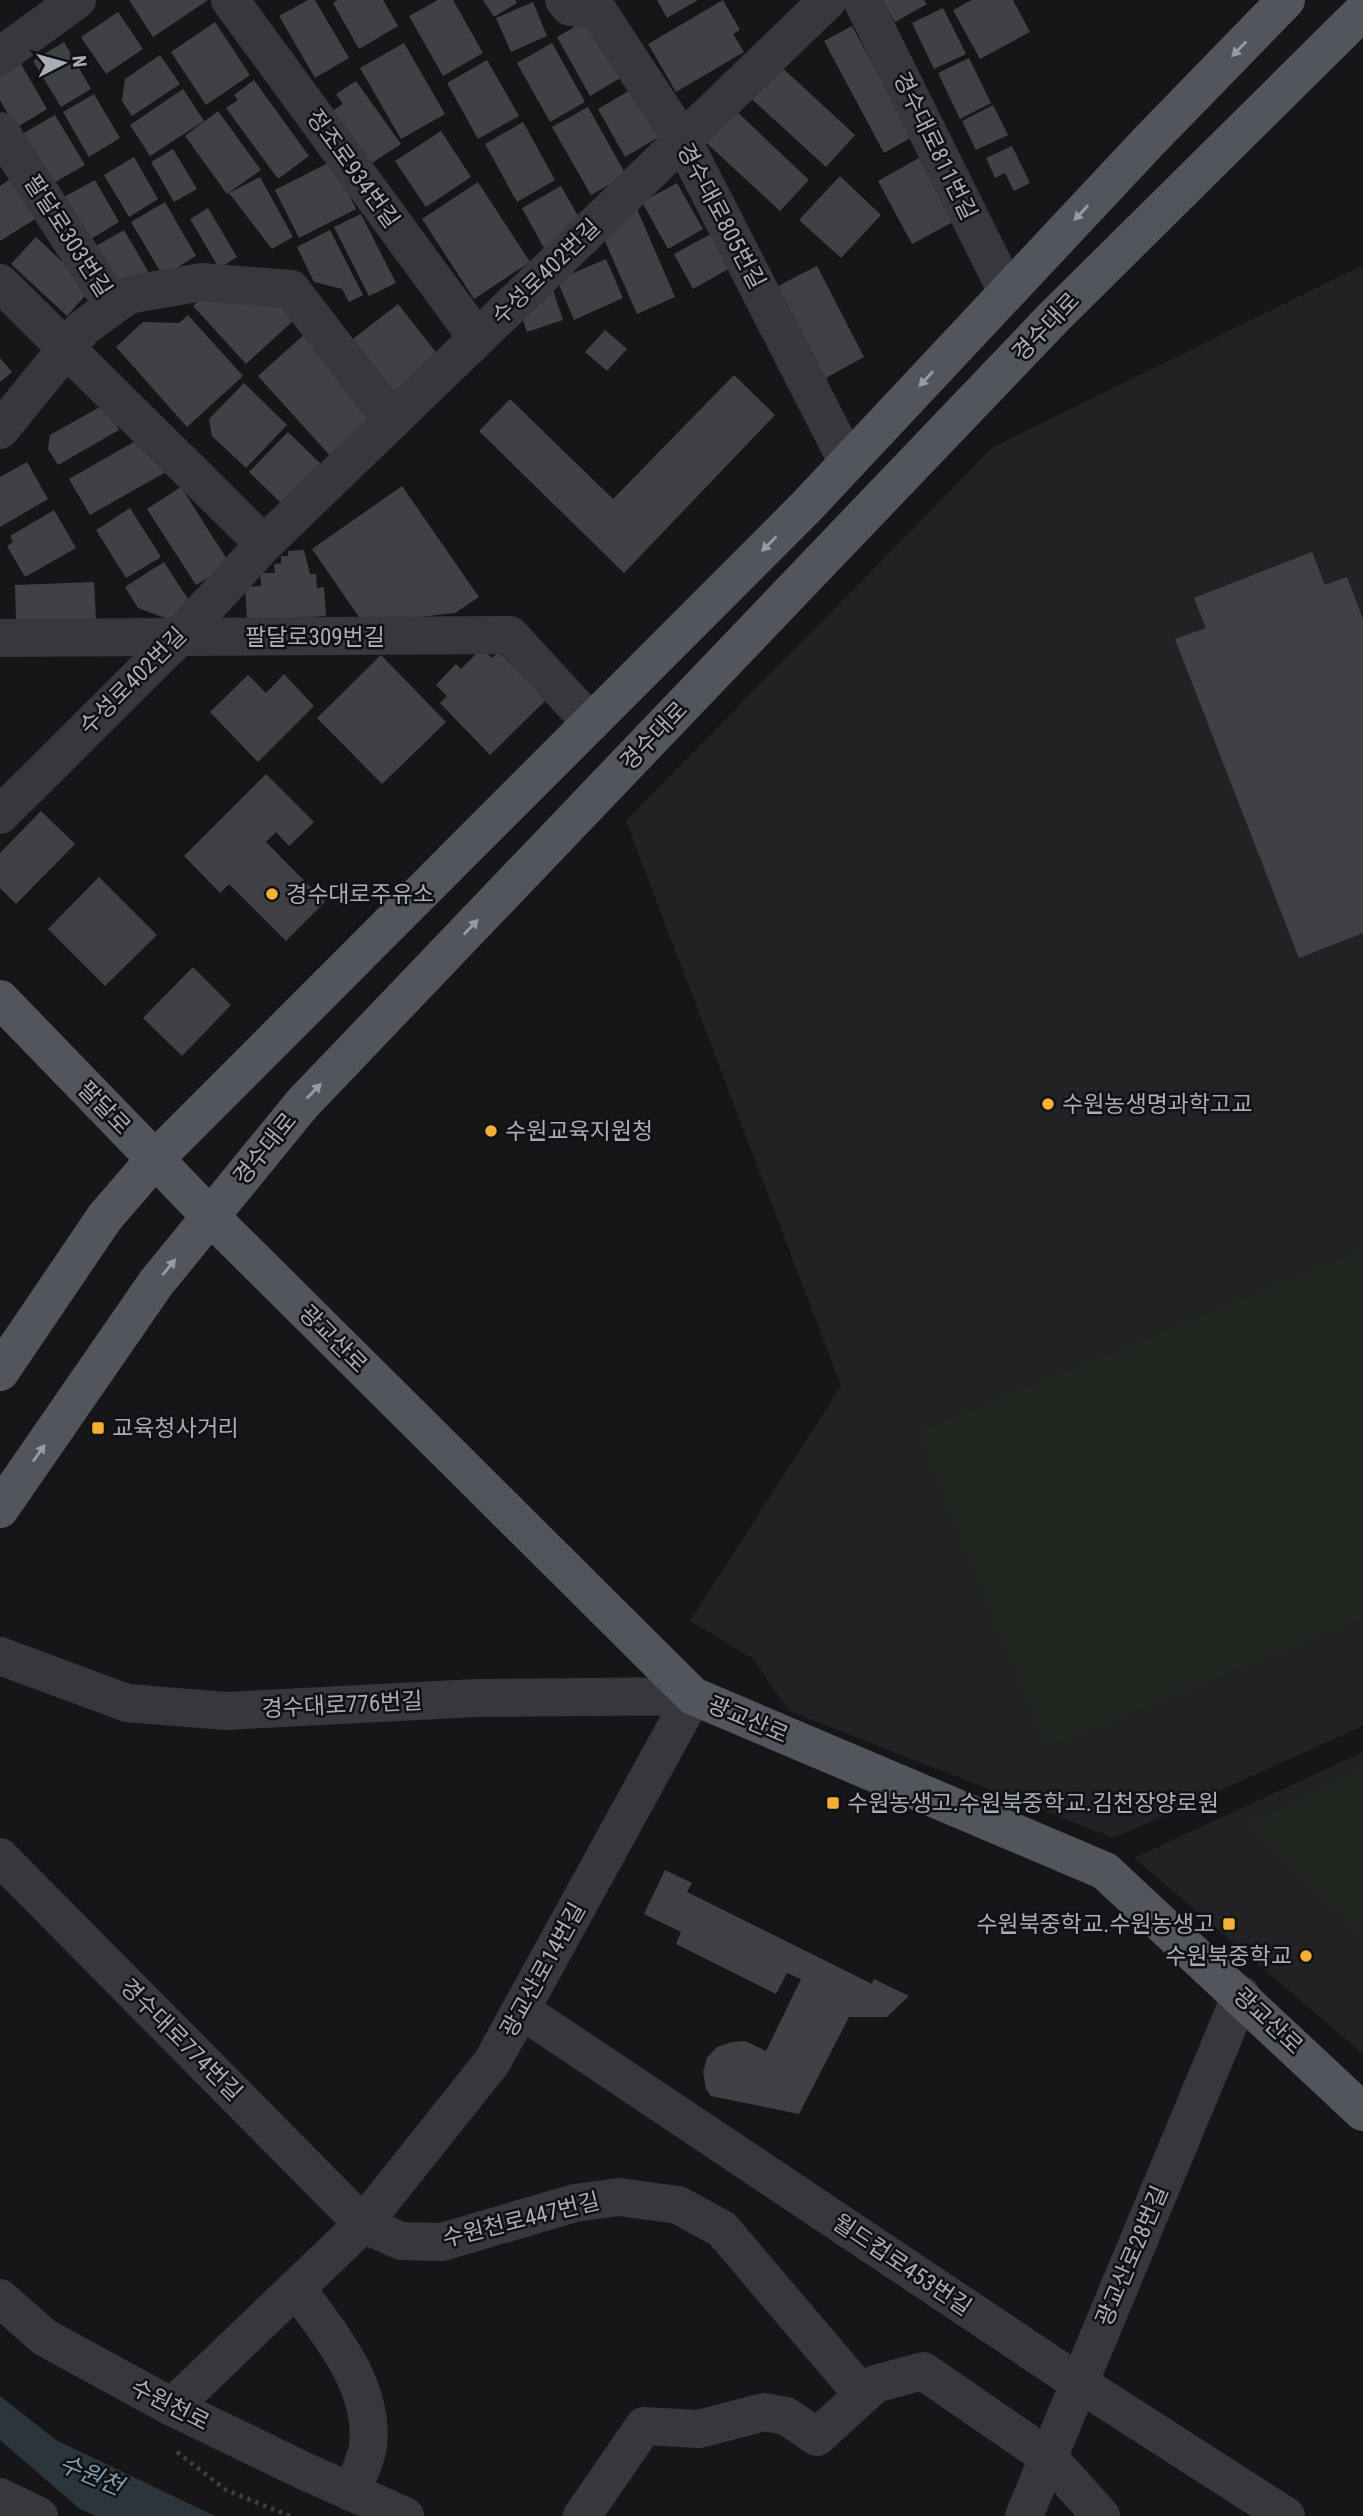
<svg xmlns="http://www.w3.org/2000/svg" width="1363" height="2516" font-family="'Roboto Condensed','Noto Sans KR',sans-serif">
  <rect width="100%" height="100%" fill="#161618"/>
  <g fill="#222225">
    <polygon points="1363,265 1363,1726 1114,1838 789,1711 753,1659 690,1621 841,1386 626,821 993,447"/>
    <polygon points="1363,1752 1363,2054 1134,1858"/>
  </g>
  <g fill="#1e261f">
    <polygon points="1363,1250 1363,1617 1047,1747 919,1432"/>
    <polygon points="1363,1770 1363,1936 1250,1824"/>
  </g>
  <polygon fill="#2c353c" points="0,2396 56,2440 215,2516 96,2516 80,2509 0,2440"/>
  <g fill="#404145">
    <polygon points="129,0 208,0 153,37"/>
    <polygon points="308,0 315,0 349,58 315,78 279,16"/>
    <polygon points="338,0 383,0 398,26 359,49 333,3"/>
    <polygon points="438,0 453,0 483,53 443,76 409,16"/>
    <polygon points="483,0 515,0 517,3 494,17"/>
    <polygon points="657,0 698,0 667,18"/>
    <polygon points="723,0 740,30 733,34 744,52 676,92 648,44"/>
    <polygon points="882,0 924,0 927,4 895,22"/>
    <polygon points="972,0 1013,0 1030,32 980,59 953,10"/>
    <polygon points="533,2 547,36 511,52 496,18"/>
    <polygon points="943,8 966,54 934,69 912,23"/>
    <polygon points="118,12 143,49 106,74 81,37"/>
    <polygon points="589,19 622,77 590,96 557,37"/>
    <polygon points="215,22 250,75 206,105 171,52"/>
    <polygon points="852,26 912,137 884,153 824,41"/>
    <polygon points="64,42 91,89 61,107 33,61"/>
    <polygon points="404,43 445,114 401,139 360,68"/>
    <polygon points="552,43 585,102 550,122 517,63"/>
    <polygon points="160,55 180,84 132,116 122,101 125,79"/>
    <polygon points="969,58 991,103 960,119 938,73"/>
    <polygon points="487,60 519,116 478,139 447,83"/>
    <polygon points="775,61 855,135 826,167 745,93"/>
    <polygon points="21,64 47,109 16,128 0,100 0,76"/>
    <polygon points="254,80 309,156 278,179 226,108 238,100 234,95"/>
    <polygon points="356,81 401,144 369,165 332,111 343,104 336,94"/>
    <polygon points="183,89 204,121 150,156 130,125"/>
    <polygon points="632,89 659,137 625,157 598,109"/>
    <polygon points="94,94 120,138 89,157 63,112"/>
    <polygon points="730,105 809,180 780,211 700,137"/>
    <polygon points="993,105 1008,135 976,150 962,121"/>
    <polygon points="588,107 626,175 591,195 552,127"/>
    <polygon points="218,111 261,170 227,194 185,136"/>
    <polygon points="55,115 85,165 52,184 22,134"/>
    <polygon points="523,122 555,180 517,202 485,144"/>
    <polygon points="441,131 471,177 426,207 395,161"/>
    <polygon points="1012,146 1030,183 1014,191 1005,173 995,178 986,158"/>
    <polygon points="173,149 197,189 174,202 151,162"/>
    <polygon points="134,157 158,199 129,217 104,175"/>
    <polygon points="919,158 953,222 912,244 878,181"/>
    <polygon points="332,161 356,209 299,238 275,190"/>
    <polygon points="15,176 40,216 0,241 0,186"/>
    <polygon points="840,176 881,215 841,258 799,220"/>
    <polygon points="260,177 293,237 272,249 229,193"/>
    <polygon points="95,180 119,222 89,240 64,197"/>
    <polygon points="478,182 530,262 474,299 422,219"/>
    <polygon points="677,183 703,229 668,249 642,202"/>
    <polygon points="561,186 578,216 545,250 522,208"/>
    <polygon points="165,202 196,256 163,276 131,222"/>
    <polygon points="208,208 237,257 219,268 190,219"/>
    <polygon points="637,209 675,297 637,314 604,239"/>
    <polygon points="361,214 396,283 369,296 334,227"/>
    <polygon points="720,229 739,263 693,289 674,254"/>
    <polygon points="124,230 152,278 116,279 96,246"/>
    <polygon points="330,230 363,295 349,302 342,289 314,282 297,247"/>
    <polygon points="36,237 91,289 67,316 11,264"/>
    <polygon points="606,259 623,298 574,320 557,280"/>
    <polygon points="817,266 864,357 824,379 776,287"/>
    <polygon points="211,290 222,303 236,291 275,297 295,319 246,364 193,306"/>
    <polygon points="553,290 563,320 527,332 521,315"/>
    <polygon points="398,304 439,356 394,392 353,339"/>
    <polygon points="188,315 243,376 187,427 116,347 143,322 179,323"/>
    <polygon points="605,330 627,349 607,371 585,352"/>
    <polygon points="307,332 376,418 332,458 258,376"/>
    <polygon points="0,358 12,372 0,382"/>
    <polygon points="734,375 775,415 624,573 479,431 510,399 613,499"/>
    <polygon points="244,383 287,425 246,468 212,436 209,419"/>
    <polygon points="105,404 119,430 58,465 48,449 50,435"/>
    <polygon points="288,432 321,464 282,504 249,472"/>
    <polygon points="139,439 166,472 90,515 69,479"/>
    <polygon points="27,462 48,499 0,527 0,477"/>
    <polygon points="402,486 479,597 455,613 363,623 312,549"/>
    <polygon points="181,487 230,564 196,585 147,509"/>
    <polygon points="130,508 161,557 126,578 96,530"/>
    <polygon points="54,510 76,548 25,577 7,546 13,542 10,536"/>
    <polygon points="304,550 310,574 316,574 317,588 324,587 326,616 247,621 245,587 261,586 260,573 275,573 274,564 281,563 281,556 288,556 288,551"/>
    <polygon points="1312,552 1325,585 1347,577 1363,619 1363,933 1299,958 1175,639 1206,628 1194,598"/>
    <polygon points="164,562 195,610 176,622 138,608 125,587"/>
    <polygon points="94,582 96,619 16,622 15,585"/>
    <polygon points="482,648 492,658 499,652 546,700 490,755 440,703 447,696 436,685 456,664 461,669"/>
    <polygon points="381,655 446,722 382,784 317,718"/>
    <polygon points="284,674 314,706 258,762 210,712 248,675 266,693"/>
    <polygon points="266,774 314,822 289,846 276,832 266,842 325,902 286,941 229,884 220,893 184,856"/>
    <polygon points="41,811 75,844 16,904 0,888 0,853"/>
    <polygon points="99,877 157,935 105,986 48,929"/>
    <polygon points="193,967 231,1005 182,1056 143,1018"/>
    <polygon points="665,1870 692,1883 687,1892 872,1984 874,1979 909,1996 887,2017 849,2017 799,2114 711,2096 706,2089 703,2072 707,2058 717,2047 732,2042 745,2041 766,2051 801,1979 787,1973 776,1994 676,1944 681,1932 644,1914"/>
  </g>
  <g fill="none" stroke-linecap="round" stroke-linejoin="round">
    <polyline stroke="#3d3f44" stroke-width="4.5" stroke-dasharray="3.5 5" stroke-linecap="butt" points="177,2452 226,2490 290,2516"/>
    <g stroke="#37383d" stroke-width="38">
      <polyline points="230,0 477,338"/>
      <polyline points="564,0 570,7 598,11 683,141 848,463"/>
      <polyline points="862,0 1007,292"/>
      <polyline points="0,56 77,0"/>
      <polyline points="0,131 113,305"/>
      <polyline points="0,283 264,544"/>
      <polyline points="0,430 83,328 128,295 202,282 291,289 392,421"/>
      <polyline points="0,638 510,635 591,723"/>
      <polyline points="0,815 178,638 264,544 828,0"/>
      <polyline points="0,1656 127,1703 226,1711 476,1698 693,1696 492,2062 363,2224 172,2407"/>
      <polyline points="0,1857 363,2224 401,2241 442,2242 575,2203 619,2197 678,2205 722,2229 863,2395"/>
      <polyline points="521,2010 1079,2383 1286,2516"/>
      <path d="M 296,2288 C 329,2333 375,2386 368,2446 C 366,2461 357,2478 351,2492"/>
      <polyline points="0,2298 44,2337 172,2407 302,2470 405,2516"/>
      <polyline points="0,2497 39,2516"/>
      <polyline points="582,2516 644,2426 699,2429 764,2412 786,2416 817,2437 875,2384 923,2371 1048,2457 1101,2516"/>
      <polyline points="1024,2516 1241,1995"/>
    </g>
    <g stroke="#53555c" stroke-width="38">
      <polyline points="0,999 210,1216 693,1696 1105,1871 1363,2112"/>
      <polyline points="0,1372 105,1217 155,1159 807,506 1149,141 1286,0"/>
      <polyline points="0,1509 156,1283 302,1104 1053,318 1363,11"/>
    </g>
  </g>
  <defs><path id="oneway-solid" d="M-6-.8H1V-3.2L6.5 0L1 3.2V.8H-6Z" transform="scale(1.75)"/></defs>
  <g fill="#979ba6">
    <use href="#oneway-solid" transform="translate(1239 49) rotate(134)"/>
    <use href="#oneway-solid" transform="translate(1081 213) rotate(133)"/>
    <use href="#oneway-solid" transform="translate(926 379) rotate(133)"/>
    <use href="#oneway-solid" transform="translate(769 544) rotate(135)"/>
    <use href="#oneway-solid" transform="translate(471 927) rotate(-46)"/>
    <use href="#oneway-solid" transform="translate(314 1091) rotate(-46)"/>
    <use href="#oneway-solid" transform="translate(169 1267) rotate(-51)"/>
    <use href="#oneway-solid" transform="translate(39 1453) rotate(-55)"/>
  </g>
  <g fill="#f2b134" stroke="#111113" stroke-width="2.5">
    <circle cx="272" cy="894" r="7"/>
    <circle cx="1048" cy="1104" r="7"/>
    <circle cx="491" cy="1131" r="7"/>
    <rect x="91" y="1421" width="14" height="14" rx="3.5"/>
    <rect x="826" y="1796" width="14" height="14" rx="3.5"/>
    <rect x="1222" y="1917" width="14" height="14" rx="3.5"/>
    <circle cx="1306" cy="1956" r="7"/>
  </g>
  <g text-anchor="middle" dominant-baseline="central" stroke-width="5" stroke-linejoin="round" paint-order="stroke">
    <g font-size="23" fill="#a8adb8" stroke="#111113">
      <text transform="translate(935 146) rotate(64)">경수대로811번길</text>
      <text transform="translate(353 169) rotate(54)">정조로934번길</text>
      <text transform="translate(721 216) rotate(62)">경수대로805번길</text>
      <text transform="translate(68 236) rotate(57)">팔달로303번길</text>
      <text transform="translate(546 272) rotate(-44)">수성로402번길</text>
      <text transform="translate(1046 327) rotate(-46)">경수대로</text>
      <text x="315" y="637">팔달로309번길</text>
      <text transform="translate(133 681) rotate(-45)">수성로402번길</text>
      <text transform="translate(654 736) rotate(-46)">경수대로</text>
      <text transform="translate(104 1108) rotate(46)">팔달로</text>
      <text transform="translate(265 1149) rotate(-51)">경수대로</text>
      <text transform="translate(333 1339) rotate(45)">광교산로</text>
      <text transform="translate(342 1705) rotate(-3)">경수대로776번길</text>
      <text transform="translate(748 1720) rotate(23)">광교산로</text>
      <text transform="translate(543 1970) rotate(-61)">광교산로14번길</text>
      <text transform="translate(1268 2021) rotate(43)">광교산로</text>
      <text transform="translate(181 2040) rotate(45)">경수대로774번길</text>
      <text transform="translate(521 2220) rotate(-14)">수원천로447번길</text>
      <text transform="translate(1132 2256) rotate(-67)">광교산로28번길</text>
      <text transform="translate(902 2265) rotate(34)">월드컵로453번길</text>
      <text transform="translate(170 2405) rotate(27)">수원천로</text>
    </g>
    <g font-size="23" fill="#a8adb8" stroke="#111113" text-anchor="start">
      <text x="286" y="894">경수대로주유소</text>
      <text x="1062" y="1104">수원농생명과학고교</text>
      <text x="505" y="1131">수원교육지원청</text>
      <text x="112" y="1428">교육청사거리</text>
      <text x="847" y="1803">수원농생고.수원북중학교.김천장양로원</text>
      <text x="1215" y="1924" text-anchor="end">수원북중학교.수원농생고</text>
      <text x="1292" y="1956" text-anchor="end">수원북중학교</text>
    </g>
    <g font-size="24" font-style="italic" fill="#7f9bb3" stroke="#111113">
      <text transform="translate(91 2475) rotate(23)">수원천</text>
    </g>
  </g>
  <g transform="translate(63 63) rotate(84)" stroke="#111113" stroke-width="5" paint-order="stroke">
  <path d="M0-5L12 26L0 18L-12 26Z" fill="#a8adb8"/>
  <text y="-10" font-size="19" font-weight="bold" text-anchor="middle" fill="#a8adb8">N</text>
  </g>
</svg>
